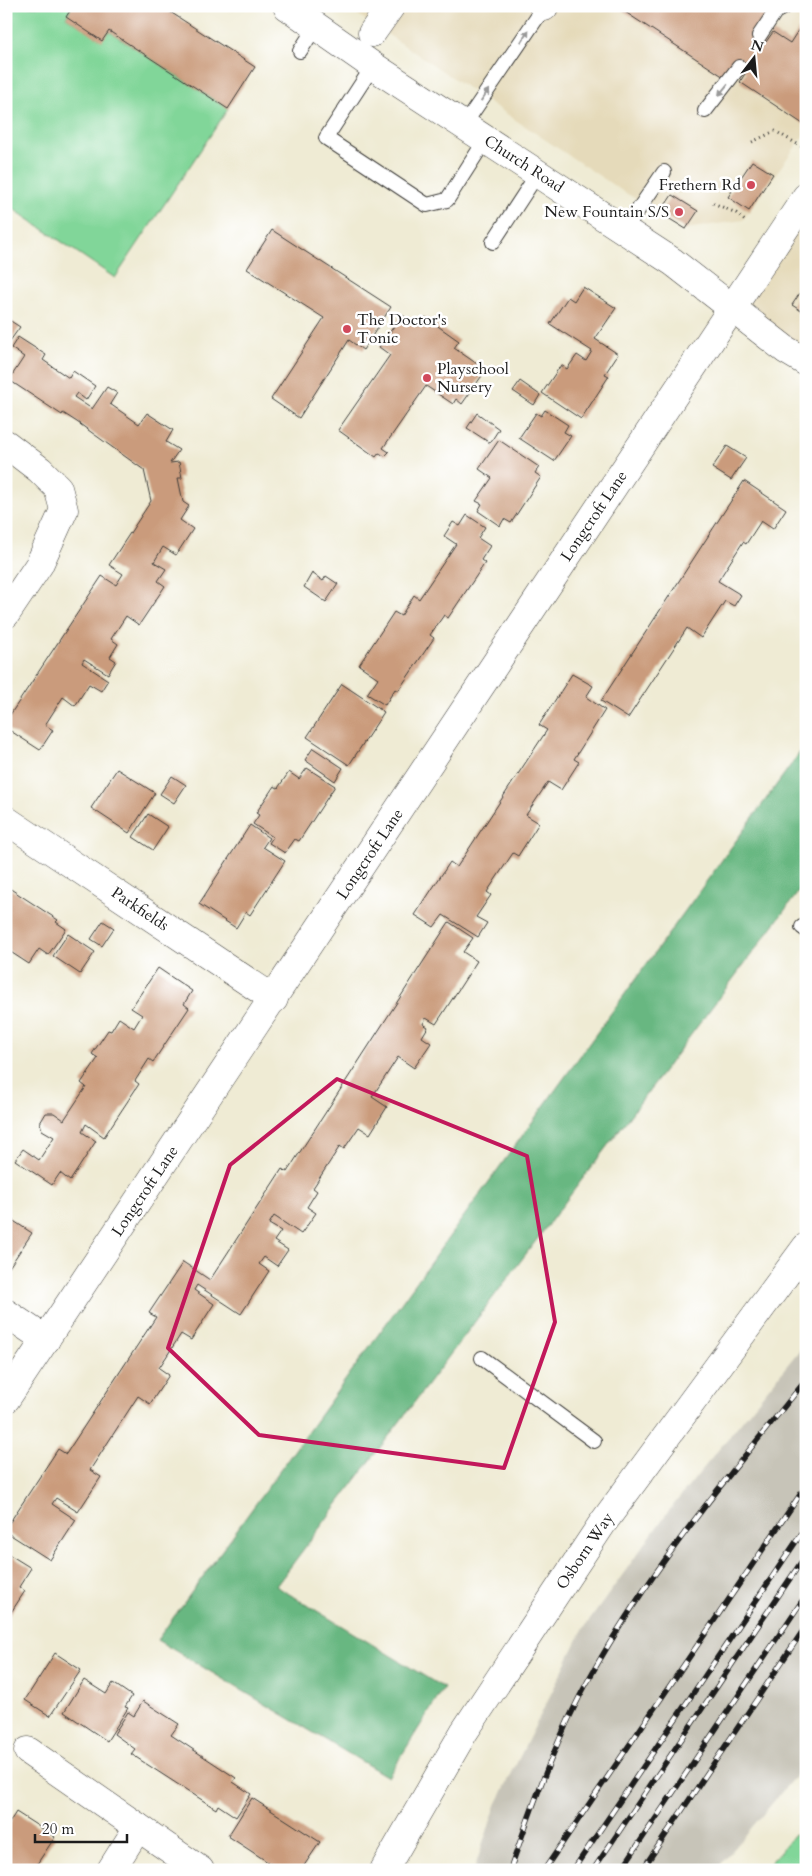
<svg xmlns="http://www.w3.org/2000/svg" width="812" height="1876" font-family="Cardo,serif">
  <rect width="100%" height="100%" fill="#fff"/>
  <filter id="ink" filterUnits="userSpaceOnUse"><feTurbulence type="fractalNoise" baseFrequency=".02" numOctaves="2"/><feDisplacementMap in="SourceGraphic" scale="10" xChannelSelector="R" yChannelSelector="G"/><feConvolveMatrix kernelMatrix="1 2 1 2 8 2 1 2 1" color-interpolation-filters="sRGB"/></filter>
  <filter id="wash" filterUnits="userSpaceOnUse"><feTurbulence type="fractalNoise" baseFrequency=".0096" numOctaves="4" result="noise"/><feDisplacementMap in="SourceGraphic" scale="20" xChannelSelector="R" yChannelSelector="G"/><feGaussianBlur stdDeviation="1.12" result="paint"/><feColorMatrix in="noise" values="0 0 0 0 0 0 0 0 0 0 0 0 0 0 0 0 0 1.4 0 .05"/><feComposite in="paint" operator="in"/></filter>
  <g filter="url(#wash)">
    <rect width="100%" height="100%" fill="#efebd4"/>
    <g fill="#e5daba">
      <polygon points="345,6 806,6 806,132 743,220 686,229 619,189"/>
      <polygon points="806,197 806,362 733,308"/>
    </g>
    <polygon fill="#c7c4b8" points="806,1342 806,1763 716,1870 474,1870 496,1805 582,1631 667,1513"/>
    <g fill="#81d699" stroke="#4e795a">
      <polygon points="6,6 70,6 72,7 66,17 102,40 109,31 228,109 115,278 6,204 6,108 9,104 6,102"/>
      <polygon points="794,1834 806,1840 806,1870 765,1870"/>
    </g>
    <polygon fill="#68b781" stroke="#426a4e" points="806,744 806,882 276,1586 444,1688 388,1777 157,1640"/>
    <g id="blocks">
      <g fill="#ca9b7c">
        <polygon points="73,6 161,6 255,67 228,109 109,31 102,41 66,17"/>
        <polygon points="616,6 772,6 759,36 766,42 773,32 790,43 806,18 806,126 740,82 746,72 733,63 724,77"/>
        <polygon points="752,161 773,174 749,211 728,197"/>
        <polygon points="672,195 698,211 686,229 660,213"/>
        <polygon points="272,230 391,307 363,350 349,340 299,418 271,399 324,318 247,269"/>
        <polygon points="806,284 806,314 792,305"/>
        <polygon points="583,287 616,308 595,339 618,354 605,374 609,376 581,419 542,393 561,365 567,369 577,355 586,361 592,351 550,324 568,297 574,301"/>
        <polygon points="402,315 419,326 425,317 459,341 454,348 486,370 462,404 456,399 453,404 426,386 383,448 389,452 385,456 379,453 376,457 338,430 390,355 379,347"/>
        <polygon points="6,318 20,327 10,341 6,339"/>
        <polygon points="18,337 46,355 43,360 69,378 73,371 95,386 86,400 77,393 74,397 92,409 107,387 117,393 110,404 139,424 147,413 173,430 166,442 179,450 170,463 179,462 182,478 178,478 183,502 189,506 180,520 193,529 176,555 163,547 154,562 166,569 158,581 165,586 139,625 126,616 111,639 118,644 110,657 116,661 108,674 84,659 82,663 108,680 101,691 89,684 75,706 63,697 45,725 53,730 40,750 6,728 6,721 102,576 116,585 123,574 109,565 151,501 144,470 77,422 63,413 62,415 9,380 24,357 11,348"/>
        <polygon points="520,381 540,395 534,405 513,391"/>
        <polygon points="545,410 568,425 564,432 571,436 554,461 519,438 536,413 541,416"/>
        <polygon points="477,413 499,429 490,443 467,428"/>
        <polygon points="499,440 539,467 535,473 541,477 511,523 504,519 500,526 478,511 482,504 476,501 492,478 479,469"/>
        <polygon points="727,446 746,458 731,480 712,468"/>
        <polygon points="744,481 786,509 773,529 761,521 746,544 743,542 718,581 741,595 734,606 725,601 701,638 687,628 628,718 601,701"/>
        <polygon points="467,515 485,527 478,538 490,546 481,560 485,563 448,618 444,615 430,635 434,638 398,691 395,689 385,705 367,694 378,678 359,665 394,612 401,616 414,595 419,599 456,544 444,536 453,522 460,526"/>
        <polygon points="312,573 323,581 326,576 338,584 326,602 304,587"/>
        <polygon points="572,674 593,686 586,697 605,710 574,759 579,762 561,790 548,782 526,815 539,823 518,856 513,853 487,892 491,895 476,917 487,923 478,937 443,915 434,927 415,915 450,862 457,867 547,730 539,725"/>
        <polygon points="342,684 384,712 349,765 307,737"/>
        <polygon points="313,748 343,768 335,781 305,760"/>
        <polygon points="307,768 335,786 299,841 295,839 285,853 269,843 273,837 253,824 259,815 256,813 274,786 278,788 289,772 299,779"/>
        <polygon points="117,769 155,793 129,833 91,808"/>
        <polygon points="172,776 186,785 174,803 160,794"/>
        <polygon points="148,814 168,827 153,850 133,837"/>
        <polygon points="250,825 269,838 263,847 285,861 250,915 246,912 236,928 199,904"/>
        <polygon points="6,886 58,920 56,922 66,929 48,955 39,949 29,964 6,949"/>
        <polygon points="103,921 114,928 102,946 91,939"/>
        <polygon points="449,922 473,938 463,952 477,961 436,1024 426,1018 423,1024 428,1027 422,1037 431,1043 414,1068 398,1057 372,1097 387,1107 370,1134 359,1127 344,1149 340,1146 313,1188 317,1191 307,1207 316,1213 301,1234 274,1216 269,1224 281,1231 274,1241 288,1250 277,1266 264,1257 259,1264 269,1271 241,1314 197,1285 194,1290 214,1304 191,1340 181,1334 159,1368 169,1375 150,1404 138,1396 90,1470 101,1477 78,1512 56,1498 52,1504 76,1520 50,1560 6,1532 6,1528 58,1449 66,1454 156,1317 149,1313 183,1262 210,1280 282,1169 287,1172"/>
        <polygon points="68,934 95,952 80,974 53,956"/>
        <polygon points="158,968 192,991 184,1004 189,1008 153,1062 149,1059 135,1081 139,1084 104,1137 86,1124 82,1132 96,1141 70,1181 60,1173 52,1185 15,1160 23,1149 39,1160 54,1137 42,1130 40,1123 46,1113 54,1113 64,1120 86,1087 81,1083 98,1058 92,1054 108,1030 111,1031 119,1018 134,1028 142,1015 131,1008"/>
        <polygon points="6,1216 32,1233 6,1272"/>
        <polygon points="10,1555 31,1568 19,1587 25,1591 6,1620 6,1561"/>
        <polygon points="55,1653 81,1670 50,1716 25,1700"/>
        <polygon points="84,1680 106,1694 113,1683 132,1696 125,1707 128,1708 107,1741 64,1712"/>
        <polygon points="143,1701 179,1724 171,1735 236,1778 233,1782 251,1794 236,1817 218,1805 216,1809 131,1754 135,1749 114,1734 128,1712 134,1716"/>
        <polygon points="252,1798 320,1842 301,1870 280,1870 228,1836"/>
        <polygon points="16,1812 55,1837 33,1870 6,1870 6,1828"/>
      </g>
    </g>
  </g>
  <g filter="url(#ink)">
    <use href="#blocks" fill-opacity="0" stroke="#3c3b38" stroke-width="1"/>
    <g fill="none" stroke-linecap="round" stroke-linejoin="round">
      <g stroke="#3c3b38" stroke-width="16">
        <g id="lane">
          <polyline points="759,36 775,12 786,6"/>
          <polyline points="300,51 316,26"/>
          <polyline points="373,66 326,138 427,205 447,200 486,139"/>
          <polyline points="705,111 739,67"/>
          <polyline points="464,125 545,6"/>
          <polyline points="625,229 664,172"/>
          <polyline points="493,242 538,173"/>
          <polyline points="802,927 806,930"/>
          <polyline points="482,1358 594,1441"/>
        </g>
      </g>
      <g stroke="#3c3b38" stroke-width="29">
        <g id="street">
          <polyline points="543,6 544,7"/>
          <polyline points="372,33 391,6"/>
          <polyline points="6,444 40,470 58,488 64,510 39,565 6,614"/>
          <polyline points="6,820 274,999"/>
          <polyline points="6,1313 46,1340"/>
          <polyline points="6,1399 806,197"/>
          <polyline points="28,1751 200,1870"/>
          <polyline points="111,1870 138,1827"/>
        </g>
      </g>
      <g stroke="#3c3b38" stroke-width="29">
        <g id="secondary">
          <polyline points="287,6 373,66 673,262 786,350 806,362"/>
          <polyline points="384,1870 464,1732 602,1524 806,1247"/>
        </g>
      </g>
      <g stroke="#3c3b38" stroke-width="3" stroke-dasharray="1 4" stroke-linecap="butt">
        <polyline points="752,142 775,131 804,148"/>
        <polyline points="713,203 736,213 746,222"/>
      </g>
      <use href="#lane" stroke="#fff" stroke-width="14"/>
      <use href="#street" stroke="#fff" stroke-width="28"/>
      <use href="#secondary" stroke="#fff" stroke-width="28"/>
      <g stroke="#1c1c1c" stroke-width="5.5">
        <g id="rail">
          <path d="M 510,1870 C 533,1805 556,1738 590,1677 C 650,1569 729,1475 806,1380"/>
          <polyline points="544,1870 806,1486"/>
          <polyline points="573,1870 806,1527"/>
          <polyline points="593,1870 806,1555"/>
          <polyline points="621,1870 806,1595"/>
          <polyline points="642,1870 806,1626"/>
        </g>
      </g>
      <use href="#rail" stroke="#fff" stroke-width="4" stroke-dasharray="11" stroke-linecap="butt"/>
    </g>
    <defs><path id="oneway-solid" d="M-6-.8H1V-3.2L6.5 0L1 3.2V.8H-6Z" transform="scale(1.25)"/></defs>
    <g fill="#999">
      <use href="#oneway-solid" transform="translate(525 36) rotate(-57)"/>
      <use href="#oneway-solid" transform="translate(723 90) rotate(129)"/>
      <use href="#oneway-solid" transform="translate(485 95) rotate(-55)"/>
    </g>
  </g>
  <path fill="none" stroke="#c2185b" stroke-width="4" stroke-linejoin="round" d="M 337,1079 L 527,1156 L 555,1322 L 504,1468 L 259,1435 L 168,1348 L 230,1165 Z"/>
  <g fill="#d1495b" stroke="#fff" stroke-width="2">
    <circle cx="751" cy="185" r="5"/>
    <circle cx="679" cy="212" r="5"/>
    <circle cx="347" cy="329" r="5"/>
    <circle cx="427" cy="378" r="5"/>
  </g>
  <g text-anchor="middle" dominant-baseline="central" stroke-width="5" stroke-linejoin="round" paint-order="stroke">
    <g font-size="16" fill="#1c1c1c" stroke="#fff">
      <text transform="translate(524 164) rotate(33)">Church Road</text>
      <text transform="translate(594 516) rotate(-56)">Longcroft Lane</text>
      <text transform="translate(370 854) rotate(-56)">Longcroft Lane</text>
      <text transform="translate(140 909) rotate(34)">Parkfields</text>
      <text transform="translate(145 1191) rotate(-56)">Longcroft Lane</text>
      <text transform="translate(585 1551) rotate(-56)">Osborn Way</text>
    </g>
    <g font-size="16" fill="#1c1c1c" stroke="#fff" text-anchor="end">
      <text x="741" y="185">Frethern Rd</text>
      <text x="669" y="212">New Fountain S/S</text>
      <text x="357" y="320" text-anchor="start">The Doctor's<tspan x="357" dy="18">Tonic</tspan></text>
      <text x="437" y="369" text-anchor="start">Playschool<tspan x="437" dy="18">Nursery</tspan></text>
    </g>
  </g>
  <rect width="812" height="1876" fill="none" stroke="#fff" stroke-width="25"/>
  <g transform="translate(754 58) rotate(16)" stroke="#ffffff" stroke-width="4" paint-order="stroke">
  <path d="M0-4L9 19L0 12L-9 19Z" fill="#1c1c1c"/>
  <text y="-8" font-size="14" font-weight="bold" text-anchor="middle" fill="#1c1c1c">N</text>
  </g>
  <path d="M35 1834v8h92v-8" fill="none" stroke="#1c1c1c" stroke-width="2.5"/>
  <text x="42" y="1834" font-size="15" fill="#1c1c1c" stroke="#ffffff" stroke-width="4" paint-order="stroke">20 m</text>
</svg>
